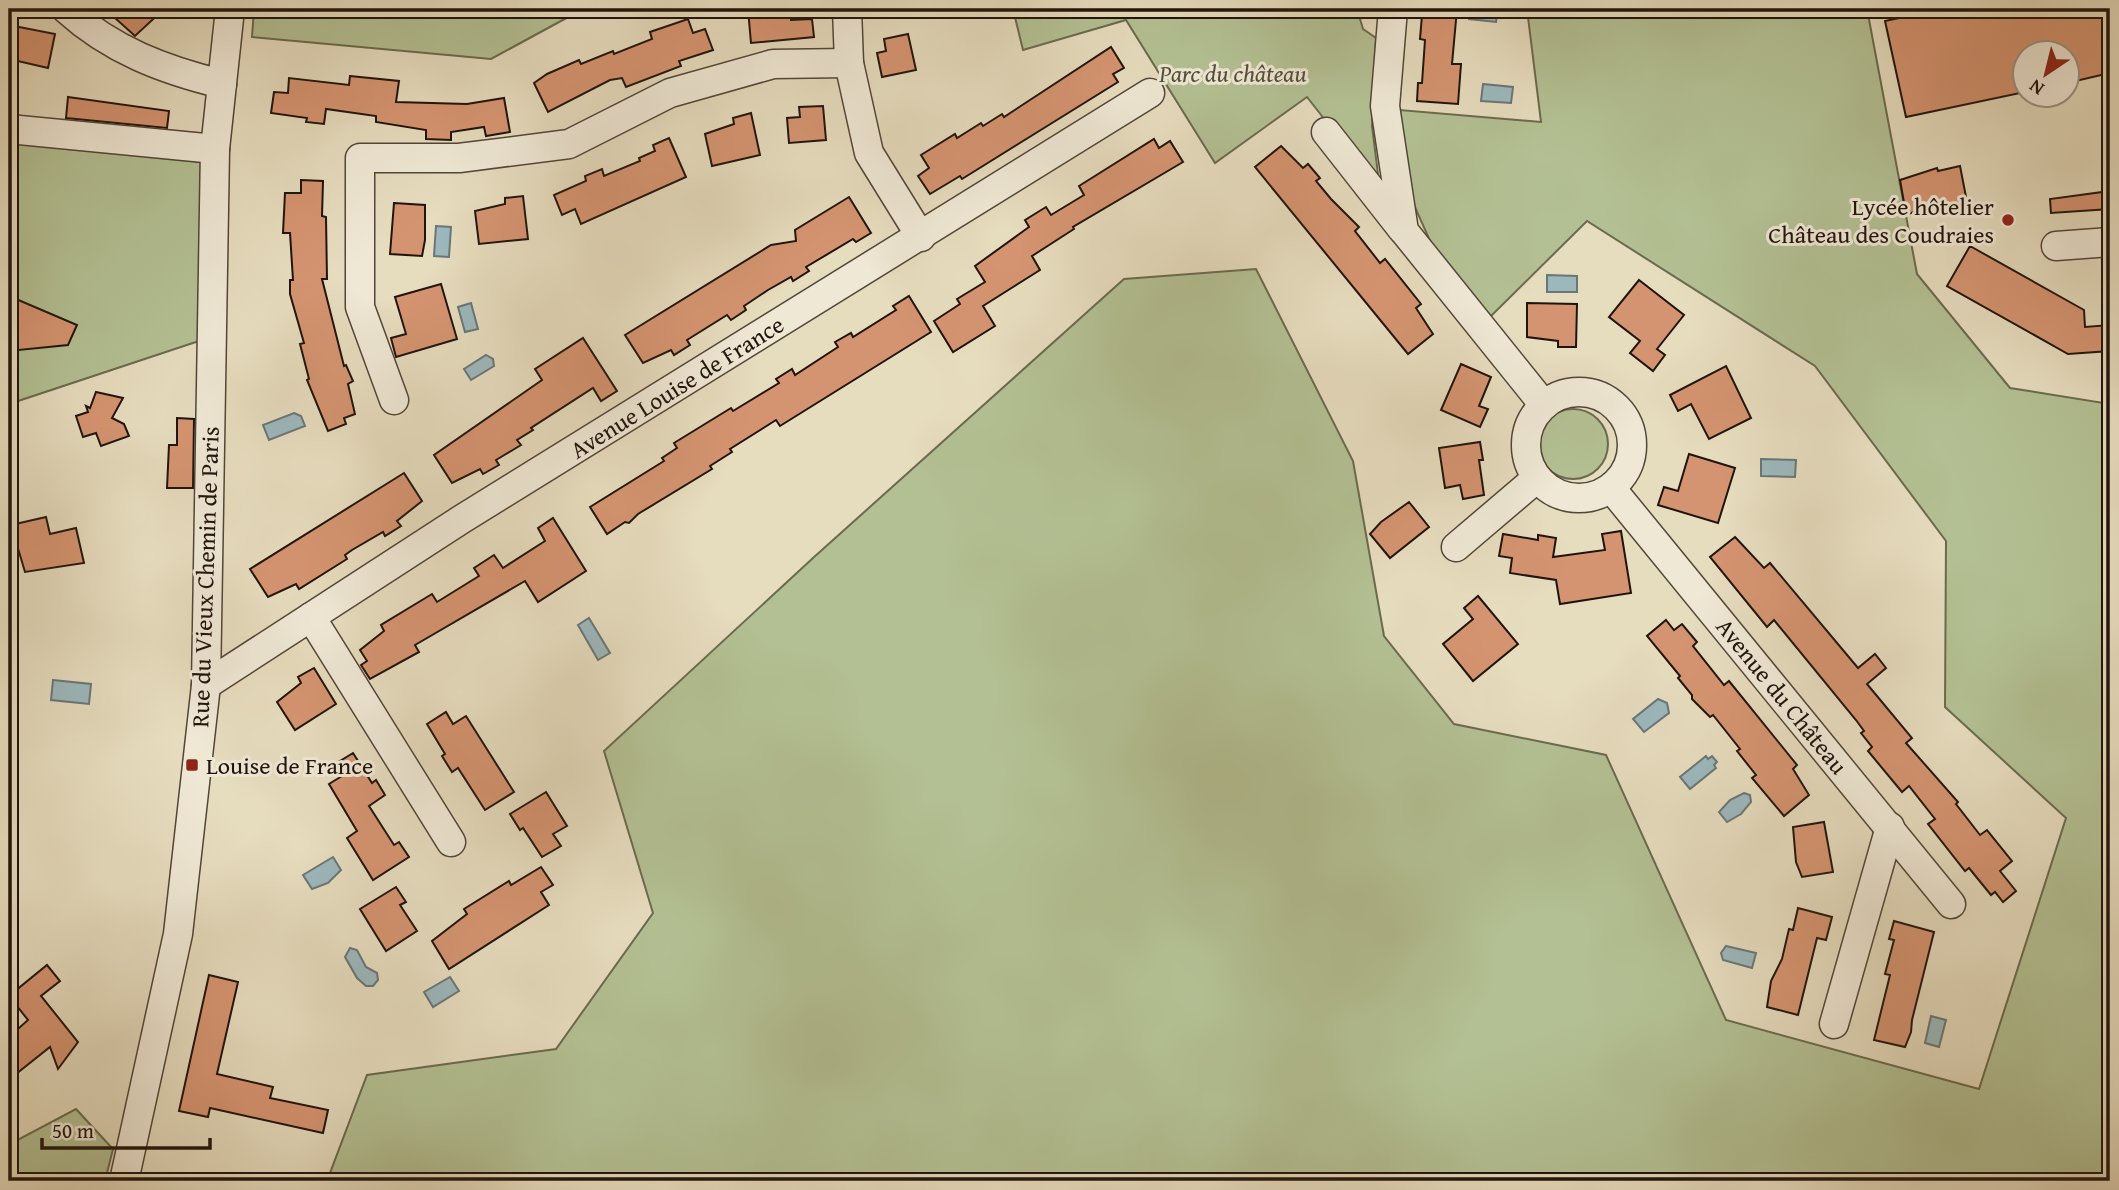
<svg xmlns="http://www.w3.org/2000/svg" width="2119" height="1190" font-family="'Gentium Book Plus',serif">
  <rect width="100%" height="100%" fill="#e6dcbe"/>
  <filter id="stains"><feTurbulence type="fractalNoise" baseFrequency=".00286" numOctaves="4"/><feColorMatrix values="0 0 0 0 .2 0 0 0 0 .09 0 0 0 0 .02 0 0 0 .5 -.17"/></filter>
  <radialGradient id="worn" r=".72"><stop offset=".6" stop-color="#630" stop-opacity="0"/><stop offset="1" stop-color="#630" stop-opacity=".3"/></radialGradient>
  <g fill="#b3c093" stroke="#6a6a50" stroke-width="2">
    <polygon points="254,9 583,9 491,59 252,37"/>
    <polygon points="1013,9 1357,9 1363,29 1376,38 1372,126 1380,190 1307,97 1215,163 1126,20 1023,50"/>
    <polygon points="1527,9 1867,9 1917,274 2010,388 2110,404 2110,1181 327,1181 367,1075 556,1049 653,913 604,751 813,558 1124,279 1256,269 1353,461 1384,636 1454,724 1606,755 1726,1020 1979,1089 2066,818 1945,707 1946,541 1815,366 1587,221 1487,320 1431,243 1405,185 1400,110 1541,122"/>
    <polygon points="9,142 202,162 202,340 9,404"/>
    <circle cx="1573" cy="444" r="35"/>
    <polygon points="76,1109 113,1149 105,1181 9,1181 9,1139 12,1143"/>
  </g>
  <g fill="#9cb8bd" stroke="#6a7677" stroke-width="2">
    <polygon points="1470,9 1498,9 1496,22 1469,19"/>
    <polygon points="1483,84 1513,87 1511,103 1481,101"/>
    <polygon points="436,226 451,227 449,257 434,256"/>
    <polygon points="1547,275 1577,276 1577,292 1547,292"/>
    <polygon points="471,303 478,329 465,332 458,307"/>
    <polygon points="486,355 493,359 494,366 471,380 464,369"/>
    <polygon points="294,413 301,416 305,426 269,440 263,425"/>
    <polygon points="1761,459 1796,460 1795,477 1761,476"/>
    <polygon points="589,618 610,653 598,660 578,625"/>
    <polygon points="53,680 91,684 89,704 51,700"/>
    <polygon points="1658,699 1667,703 1669,713 1644,732 1633,719"/>
    <polygon points="1706,756 1708,759 1712,756 1717,762 1714,765 1716,768 1690,789 1680,777"/>
    <polygon points="1744,793 1750,795 1751,802 1741,814 1727,822 1719,812 1730,800"/>
    <polygon points="333,857 341,870 328,883 312,889 303,875"/>
    <polygon points="1726,946 1756,953 1752,968 1723,960 1721,953"/>
    <polygon points="350,948 357,950 366,967 377,973 378,980 373,986 366,986 357,978 345,957"/>
    <polygon points="450,977 459,991 433,1007 424,992"/>
    <polygon points="1931,1016 1946,1020 1939,1047 1925,1043"/>
  </g>
  <g fill="#d59471" stroke="#20140d" stroke-width="2">
    <polygon points="105,9 164,9 135,36"/>
    <polygon points="748,9 791,9 791,20 812,19 814,37 751,43"/>
    <polygon points="1432,9 1457,9 1452,64 1461,64 1458,104 1417,101 1418,83 1422,83 1425,40 1420,39 1422,15 1431,16"/>
    <polygon points="1941,9 2110,9 2110,73 2067,83 2067,52 2025,52 2025,92 1906,117 1885,21"/>
    <polygon points="688,19 693,33 705,29 713,50 679,61 681,66 626,87 622,78 610,80 548,112 534,83 547,74 579,60 581,64 613,51 614,54 652,39 650,32"/>
    <polygon points="9,25 55,34 48,68 9,59"/>
    <polygon points="908,34 916,70 882,77 877,53 886,51 884,39"/>
    <polygon points="1111,47 1124,68 1113,74 1118,82 962,179 960,176 930,194 918,176 929,168 921,155 955,134 957,138 981,123 983,126 1002,114 1004,117"/>
    <polygon points="350,76 399,81 396,102 467,104 504,98 510,132 486,136 484,127 451,132 451,140 426,139 426,130 376,122 376,116 326,109 324,124 306,122 307,118 271,113 274,92 288,93 289,78 349,85"/>
    <polygon points="68,97 169,111 167,128 66,118"/>
    <polygon points="823,106 826,140 789,143 787,118 800,117 799,107"/>
    <polygon points="751,113 760,155 712,166 705,134 734,124 733,118"/>
    <polygon points="669,138 686,177 581,224 575,209 562,215 554,195 586,181 585,176 602,169 604,176 640,161 639,158 655,151 653,145"/>
    <polygon points="1154,139 1159,148 1170,141 1183,162 1073,227 1074,229 1032,256 1040,270 983,306 995,326 953,352 934,321 960,304 957,299 985,282 975,266 1029,227 1025,220 1046,207 1051,215 1084,195 1079,186"/>
    <polygon points="1281,146 1303,168 1308,164 1320,178 1316,181 1331,199 1359,227 1355,231 1380,263 1385,259 1421,304 1416,308 1433,334 1408,354 1255,167"/>
    <polygon points="1960,166 1967,202 1906,214 1900,180 1937,168 1938,171"/>
    <polygon points="301,180 323,181 322,216 326,217 327,279 322,279 344,366 346,365 353,381 348,384 355,414 344,418 346,424 328,431 307,380 309,379 300,344 304,343 290,294 290,280 293,280 290,233 283,233 285,193 301,193"/>
    <polygon points="2110,191 2110,209 2051,213 2050,199"/>
    <polygon points="523,196 528,239 479,244 475,211 505,204 505,198"/>
    <polygon points="849,197 871,233 856,242 853,239 806,267 809,271 793,281 791,277 768,290 744,306 746,310 731,320 727,315 687,340 690,345 674,355 671,350 643,363 625,335 771,245 796,241 795,230"/>
    <polygon points="394,203 425,205 425,240 422,256 390,254"/>
    <polygon points="1970,246 2084,310 2085,327 2110,325 2110,351 2068,354 1947,286"/>
    <polygon points="1639,280 1684,315 1657,349 1665,355 1653,371 1630,353 1640,341 1609,317"/>
    <polygon points="441,284 457,339 396,357 391,338 406,334 395,297"/>
    <polygon points="9,296 77,325 68,345 9,351"/>
    <polygon points="909,296 931,332 780,426 776,420 730,449 732,452 710,466 712,469 638,514 629,523 625,522 607,534 590,507 664,461 662,458 677,448 674,443 731,408 733,411 779,383 776,379 792,369 795,375 838,347 835,342 851,333 853,337 896,310 893,306"/>
    <polygon points="1527,303 1577,304 1576,347 1558,347 1558,341 1527,337"/>
    <polygon points="583,338 617,391 601,401 593,388 531,428 533,430 517,440 521,445 496,460 499,465 483,474 480,469 452,483 434,455 542,380 535,369"/>
    <polygon points="1461,364 1491,377 1479,406 1488,409 1480,427 1441,410"/>
    <polygon points="1726,366 1751,418 1709,439 1691,404 1678,411 1670,395"/>
    <polygon points="96,392 123,398 112,418 124,424 129,436 101,446 96,433 83,437 76,416 88,412 86,406 90,408"/>
    <polygon points="177,418 194,419 193,488 167,488 169,445 177,445"/>
    <polygon points="1480,442 1483,460 1479,460 1484,495 1463,499 1460,485 1445,488 1439,448"/>
    <polygon points="1689,454 1735,468 1718,523 1658,505 1664,487 1678,491"/>
    <polygon points="404,473 422,501 397,521 401,526 385,536 383,532 352,550 345,555 347,559 299,589 296,584 268,597 250,569"/>
    <polygon points="1409,502 1429,527 1390,558 1370,534 1381,522"/>
    <polygon points="46,517 50,534 76,528 84,563 25,572 11,525"/>
    <polygon points="553,518 586,571 538,602 525,581 415,645 419,652 370,679 361,665 367,661 360,650 384,631 381,625 432,594 437,602 479,576 474,568 494,555 503,568 545,541 538,528"/>
    <polygon points="1621,531 1631,593 1560,604 1556,580 1510,573 1512,558 1499,556 1503,534 1538,540 1538,535 1556,538 1553,557 1605,550 1602,534"/>
    <polygon points="1735,537 1764,568 1770,563 1858,668 1875,654 1886,668 1867,684 1912,738 1906,743 1958,802 1956,804 1980,835 1987,830 2012,861 2000,871 2016,891 2003,902 1995,892 1991,895 1969,868 1965,871 1928,824 1935,819 1909,786 1902,792 1868,751 1872,747 1861,733 1864,731 1856,720 1774,620 1767,627 1710,557"/>
    <polygon points="1478,596 1518,644 1473,681 1443,644 1473,619 1464,608"/>
    <polygon points="1666,620 1674,630 1682,624 1697,642 1693,646 1724,685 1729,681 1797,765 1793,769 1809,795 1784,816 1752,778 1756,775 1737,751 1740,749 1713,715 1710,717 1692,699 1692,695 1678,678 1680,676 1647,636"/>
    <polygon points="314,668 336,704 295,730 277,702 301,683 298,677"/>
    <polygon points="446,712 453,724 466,716 514,792 485,810 458,768 452,772 442,756 445,754 427,724"/>
    <polygon points="353,753 372,783 376,780 385,795 369,806 394,845 399,842 409,857 373,880 347,838 357,831 329,784 342,776 335,764"/>
    <polygon points="546,792 567,826 553,834 561,846 542,857 523,828 520,830 510,814"/>
    <polygon points="1824,822 1833,872 1802,877 1796,862 1793,827"/>
    <polygon points="541,867 553,885 541,892 549,905 449,969 432,941 467,914 464,909 509,881 511,885"/>
    <polygon points="396,887 406,902 400,905 417,931 386,951 360,909"/>
    <polygon points="1798,908 1832,917 1826,940 1817,938 1798,1015 1767,1007 1771,981 1782,959 1789,929 1793,930"/>
    <polygon points="1894,921 1934,932 1912,1020 1911,1032 1905,1047 1874,1040 1890,975 1885,974 1894,940 1889,939"/>
    <polygon points="47,965 60,981 41,996 78,1042 58,1069 50,1047 16,1074 9,1064 9,1037 28,1020 9,996"/>
    <polygon points="209,975 238,982 217,1074 273,1087 270,1098 328,1110 323,1133 210,1108 208,1117 179,1111"/>
  </g>
  <g fill="none" stroke-linecap="round" stroke-linejoin="round">
    <g stroke="#524639" stroke-width="31">
      <g id="minor">
        <path d="M 66,9 C 111,50 164,70 222,84"/>
        <polyline points="847,9 849,63 869,153 921,237"/>
        <polyline points="1393,9 1385,106 1404,231 1544,405"/>
        <polyline points="9,129 215,149"/>
        <polyline points="1326,132 1402,229"/>
        <polyline points="2056,246 2110,242"/>
        <circle cx="1579" cy="445" r="53"/>
        <polyline points="394,400 360,307 360,158 459,158 569,144 670,93 773,64 849,63"/>
        <polyline points="1611,488 1951,904"/>
        <polyline points="1456,547 1537,478"/>
        <polyline points="311,617 451,842"/>
        <polyline points="206,685 462,519 1150,93"/>
        <polyline points="1834,1024 1890,827"/>
        <polyline points="124,1181 178,934 206,685 215,149 230,9"/>
      </g>
    </g>
    <use href="#minor" stroke="#efe8d5" stroke-width="28"/>
  </g>
  <g fill="#8f2418" stroke="#efe8d5" stroke-width="2.5">
    <circle cx="2008" cy="220" r="7"/>
    <rect x="185" y="758" width="14" height="14" rx="3.5"/>
  </g>
  <g text-anchor="middle" dominant-baseline="central" stroke-width="6" stroke-linejoin="round" paint-order="stroke">
    <g font-size="24" font-style="italic" fill="#53503c" stroke="#efe8d5">
      <text x="1233" y="73">Parc du château</text>
    </g>
    <g font-size="24" fill="#20140d" stroke="#efe8d5" text-anchor="end">
      <text x="1994" y="206">Lycée hôtelier<tspan x="1994" dy="28">Château des Coudraies</tspan></text>
      <text x="206" y="765" text-anchor="start">Louise de France</text>
    </g>
    <g font-size="24" fill="#20140d" stroke="#efe8d5">
      <text transform="translate(677 387) rotate(-32)">Avenue Louise de France</text>
      <text transform="translate(205 577) rotate(-88)">Rue du Vieux Chemin de Paris</text>
      <text transform="translate(1782 696) rotate(51)">Avenue du Château</text>
    </g>
  </g>
  <rect width="2119" height="1190" fill="none" stroke="#e6dcbe" stroke-width="35"/>
  <rect x="10" y="10" width="2098" height="1169" fill="none" stroke="#20140d" stroke-width="3.5"/>
  <rect x="18" y="18" width="2084" height="1155" fill="none" stroke="#20140d" stroke-width="2"/>
  <g transform="translate(2046 74) rotate(215)"><circle r="33" fill="#efe8d5" stroke="#9c9385" stroke-width="2"/>
  <path d="M0-5L12 26L0 18L-12 26Z" fill="#8f2418"/>
  <text y="-10" font-size="19" font-weight="bold" text-anchor="middle" fill="#20140d">N</text>
  </g>
  <path d="M42 1138v10h168v-10" fill="none" stroke="#20140d" stroke-width="3.5"/>
  <text x="52" y="1138" font-size="21" fill="#20140d" stroke="#efe8d5" stroke-width="5" paint-order="stroke">50 m</text>
  <rect width="100%" height="100%" filter="url(#stains)"/>
  <rect width="100%" height="100%" fill="url(#worn)"/>
</svg>
